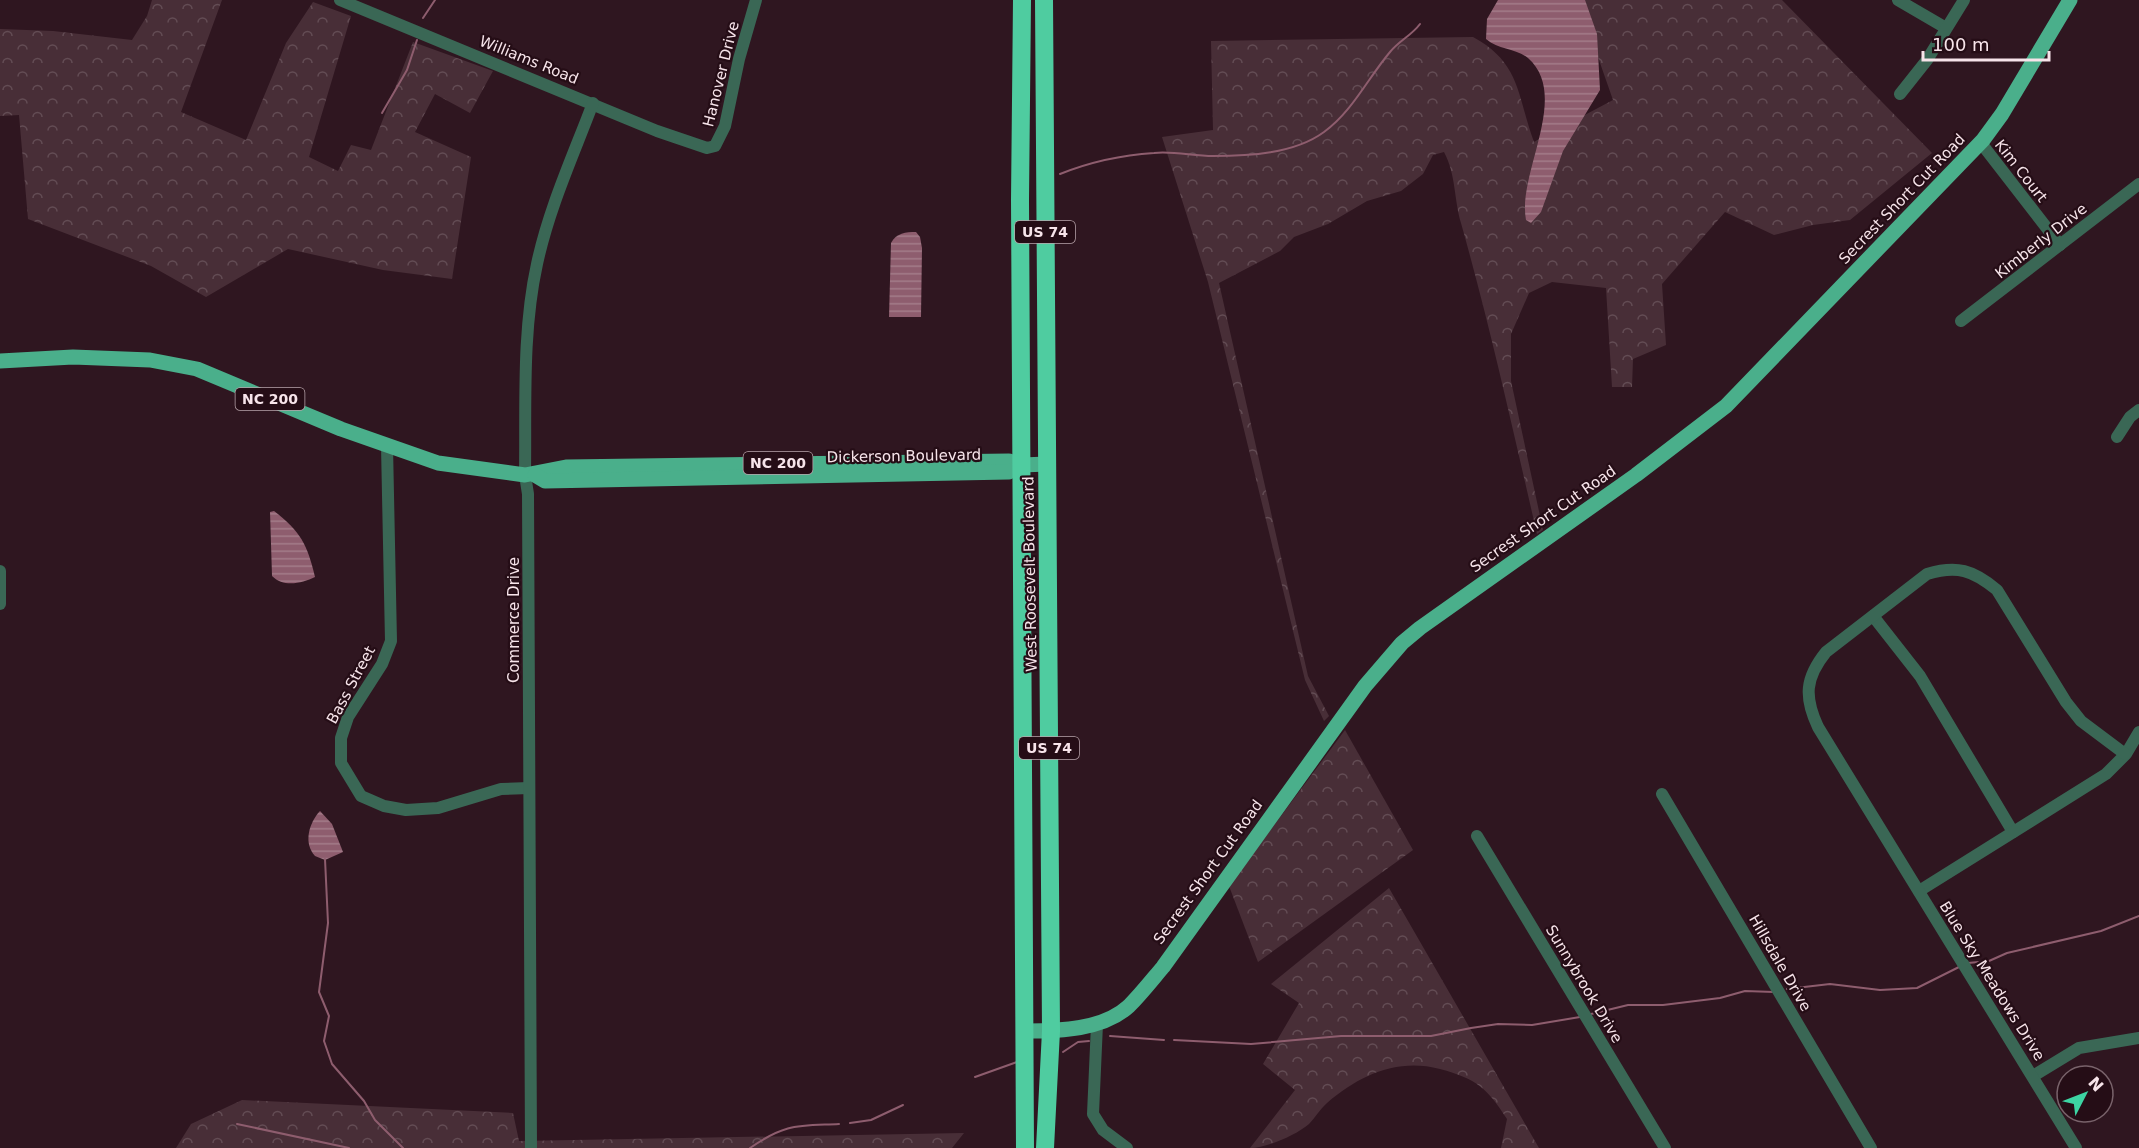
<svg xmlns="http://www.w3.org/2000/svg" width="2139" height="1148" font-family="'DejaVu Sans',sans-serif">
  <defs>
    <pattern id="forest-crowns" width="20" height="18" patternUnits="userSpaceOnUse" patternTransform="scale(1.5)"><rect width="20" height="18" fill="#482e37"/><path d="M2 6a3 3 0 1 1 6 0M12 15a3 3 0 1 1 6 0" fill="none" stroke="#634c54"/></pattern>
    <pattern id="water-rules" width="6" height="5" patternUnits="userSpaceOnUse" patternTransform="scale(1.5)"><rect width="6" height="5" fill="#8e5d6e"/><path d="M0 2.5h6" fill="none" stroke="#a47c8a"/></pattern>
  </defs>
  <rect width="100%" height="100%" fill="#2f1620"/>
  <g fill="url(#forest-crowns)">
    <polygon points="152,0 222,0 181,112 246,140 286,43 313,2 351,16 309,157 338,171 351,145 371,150 413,42 493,71 470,113 435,94 415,132 471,157 452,279 383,270 288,249 206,297 151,266 28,219 19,115 0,116 0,29 53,31 132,40 147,16"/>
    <path d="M 1578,0 L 1782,0 L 1932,153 L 1850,220 L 1813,225 L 1774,235 L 1725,212 L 1662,284 L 1666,345 L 1633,359 L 1632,387 L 1612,387 L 1606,288 L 1552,282 L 1529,293 L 1511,334 L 1511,381 L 1543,530 L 1537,534 C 1513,430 1490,326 1461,223 C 1454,200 1456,174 1444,152 L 1433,155 L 1423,174 L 1401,191 L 1367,201 L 1328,224 L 1294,237 L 1280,251 L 1219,283 L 1308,676 L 1329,716 L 1324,721 L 1305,680 L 1208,282 L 1162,137 L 1213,130 L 1211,41 L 1473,37 C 1521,63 1517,96 1534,142 L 1613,100 Z"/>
    <polygon points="1345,730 1413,850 1258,962 1229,886"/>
    <path d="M 1389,888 L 1539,1148 L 1501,1148 L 1507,1119 C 1487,1088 1477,1079 1440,1069 C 1397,1058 1360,1075 1327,1103 C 1320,1109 1315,1118 1309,1124 C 1296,1135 1267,1148 1250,1148 L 1295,1090 L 1263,1064 L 1299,1003 L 1271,984 Z"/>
    <polygon points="242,1100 513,1113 519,1141 964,1133 952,1148 176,1148 191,1124"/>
  </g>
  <g fill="url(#water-rules)">
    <path d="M 1498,0 L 1585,0 L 1597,34 L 1600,90 L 1563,151 L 1541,212 L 1531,223 L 1526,220 C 1517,173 1571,96 1528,58 C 1515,48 1499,50 1486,39 L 1487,19 Z"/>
    <path d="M 916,232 L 920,237 L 922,248 L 921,317 L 889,317 L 891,243 C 896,233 906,232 916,232 Z"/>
    <path d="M 274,511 C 301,532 307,544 315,577 C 302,583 284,588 272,576 L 270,512 Z"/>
    <path d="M 320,811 L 332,824 L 343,852 L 325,860 L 315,856 C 303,843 309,823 320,811 Z"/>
  </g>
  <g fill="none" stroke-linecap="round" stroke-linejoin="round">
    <g stroke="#8e5d6e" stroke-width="2">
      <polyline points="423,18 435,0"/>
      <polyline points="382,113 407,70 417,40"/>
      <path d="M 1060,174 C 1090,162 1122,155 1154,153 C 1174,151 1193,156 1213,156 C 1248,156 1294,154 1324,132 C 1352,112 1368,78 1390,52 C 1399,41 1412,35 1420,24"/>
      <polyline points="325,859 328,923 319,992 329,1016 324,1041 332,1064 364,1101 375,1120 403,1148"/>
      <polyline points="1968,963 1989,961 2007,953 2101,931 2139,916"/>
      <polyline points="1787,989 1830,984 1880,990 1917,988 1959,967"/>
      <polyline points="1591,1014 1628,1005 1663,1005 1720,998 1745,991 1774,992"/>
      <polyline points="1110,1036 1164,1040"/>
      <polyline points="1174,1040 1251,1044 1341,1036 1431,1036 1471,1028 1498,1024 1532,1025 1580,1017"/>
      <polyline points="1063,1052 1078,1042 1089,1041"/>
      <polyline points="975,1077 1017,1062"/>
      <polyline points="850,1123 871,1120 903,1105"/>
      <polyline points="237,1124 349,1148"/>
      <path d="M 750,1148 C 786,1123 798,1126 839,1124"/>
    </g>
    <g stroke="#3a6755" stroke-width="12">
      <polyline points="340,0 657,131 707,148 715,146 725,126 739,59 756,0"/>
      <polyline points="1898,0 1946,28"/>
      <polyline points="1900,94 1927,60 1964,0"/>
      <polyline points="1981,143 2060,245"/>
      <polyline points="1961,321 2139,184"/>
      <polyline points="2117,437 2130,417 2139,410"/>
      <polyline points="387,446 391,641 382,664 348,717 341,738 341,763 361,796 384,806 406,810 438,808 501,789 529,788"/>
      <polyline points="0,571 0,604"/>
      <polyline points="1873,616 1920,676 2013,832"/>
      <polyline points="1662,794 1871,1148"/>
      <polyline points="1477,836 1665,1148"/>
      <polyline points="1919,891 2106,774 2126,754 2139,732"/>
      <polyline points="1097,1024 1093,1114 1103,1130 1127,1148"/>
      <polyline points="2033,1076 2079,1048 2139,1038"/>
      <path d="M 531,1148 L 528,494 L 525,475 C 526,405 522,332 537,264 C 549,208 573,156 593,103"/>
      <path d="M 2076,1148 L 1818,727 C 1804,697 1805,678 1826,652 L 1927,574 C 1957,565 1973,570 1997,590 L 2066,702 L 2081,721 L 2125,754"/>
    </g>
    <g stroke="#4aaf8b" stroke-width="15">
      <polyline points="0,361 73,357 150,360 197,369 341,429 438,463 525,475 566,467 1009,461 1022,465 1047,464"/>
      <polyline points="535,475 545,481 1009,472 1022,465"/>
      <path d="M 1026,1031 C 1059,1031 1103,1030 1129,1006 C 1141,994 1152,980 1163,967 L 1365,686 L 1402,643 L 1420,628 L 1636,475 L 1726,406 L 1983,140 L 2002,114 L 2070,0"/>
    </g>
    <g stroke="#4fcca0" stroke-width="18">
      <polyline points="1022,0 1020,200 1025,1148"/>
      <polyline points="1044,0 1051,1031 1045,1148"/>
    </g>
  </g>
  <g text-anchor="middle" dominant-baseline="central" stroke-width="4.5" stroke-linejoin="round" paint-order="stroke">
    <g fill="#250d16" stroke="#b8a4aa" stroke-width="1.5">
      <rect x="1015" y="221" width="60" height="22" rx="4.5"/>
      <rect x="235.5" y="388" width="69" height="22" rx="4.5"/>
      <rect x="743.5" y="452" width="69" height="22" rx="4.5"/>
      <rect x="1019" y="737" width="60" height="22" rx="4.5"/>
    </g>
    <g font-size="14" font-weight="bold" fill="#f7e4ea">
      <text x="1045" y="232">US 74</text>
      <text x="270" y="399">NC 200</text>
      <text x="778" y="463">NC 200</text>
      <text x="1049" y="748">US 74</text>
    </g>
    <g font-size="15" fill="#f7e4ea" stroke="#250d16">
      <text transform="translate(529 60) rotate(22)">Williams Road</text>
      <text transform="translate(721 74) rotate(-76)">Hanover Drive</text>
      <text transform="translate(2021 171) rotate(52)">Kim Court</text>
      <text transform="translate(1902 199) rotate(-46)">Secrest Short Cut Road</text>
      <text transform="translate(2041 241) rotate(-38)">Kimberly Drive</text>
      <text transform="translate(904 456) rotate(-1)">Dickerson Boulevard</text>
      <text transform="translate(1543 519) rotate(-35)">Secrest Short Cut Road</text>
      <text transform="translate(1030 574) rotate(-91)">West Roosevelt Boulevard</text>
      <text transform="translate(514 620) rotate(-90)">Commerce Drive</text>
      <text transform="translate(351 685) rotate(-62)">Bass Street</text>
      <text transform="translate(1208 872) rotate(-54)">Secrest Short Cut Road</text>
      <text transform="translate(1780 963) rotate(60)">Hillsdale Drive</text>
      <text transform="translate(1992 981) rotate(58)">Blue Sky Meadows Drive</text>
      <text transform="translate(1584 984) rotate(59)">Sunnybrook Drive</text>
    </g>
  </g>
  <g transform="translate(2085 1094) rotate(48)"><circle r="28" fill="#250d16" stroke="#79636b" stroke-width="1.5"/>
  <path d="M0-4.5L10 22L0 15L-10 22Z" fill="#3dd4a3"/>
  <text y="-9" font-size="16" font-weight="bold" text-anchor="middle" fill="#f7e4ea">N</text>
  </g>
  <path d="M1923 51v9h126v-9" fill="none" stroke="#f7e4ea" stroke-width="3"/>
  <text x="1932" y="51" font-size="18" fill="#f7e4ea" stroke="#250d16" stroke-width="4.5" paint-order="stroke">100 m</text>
</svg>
